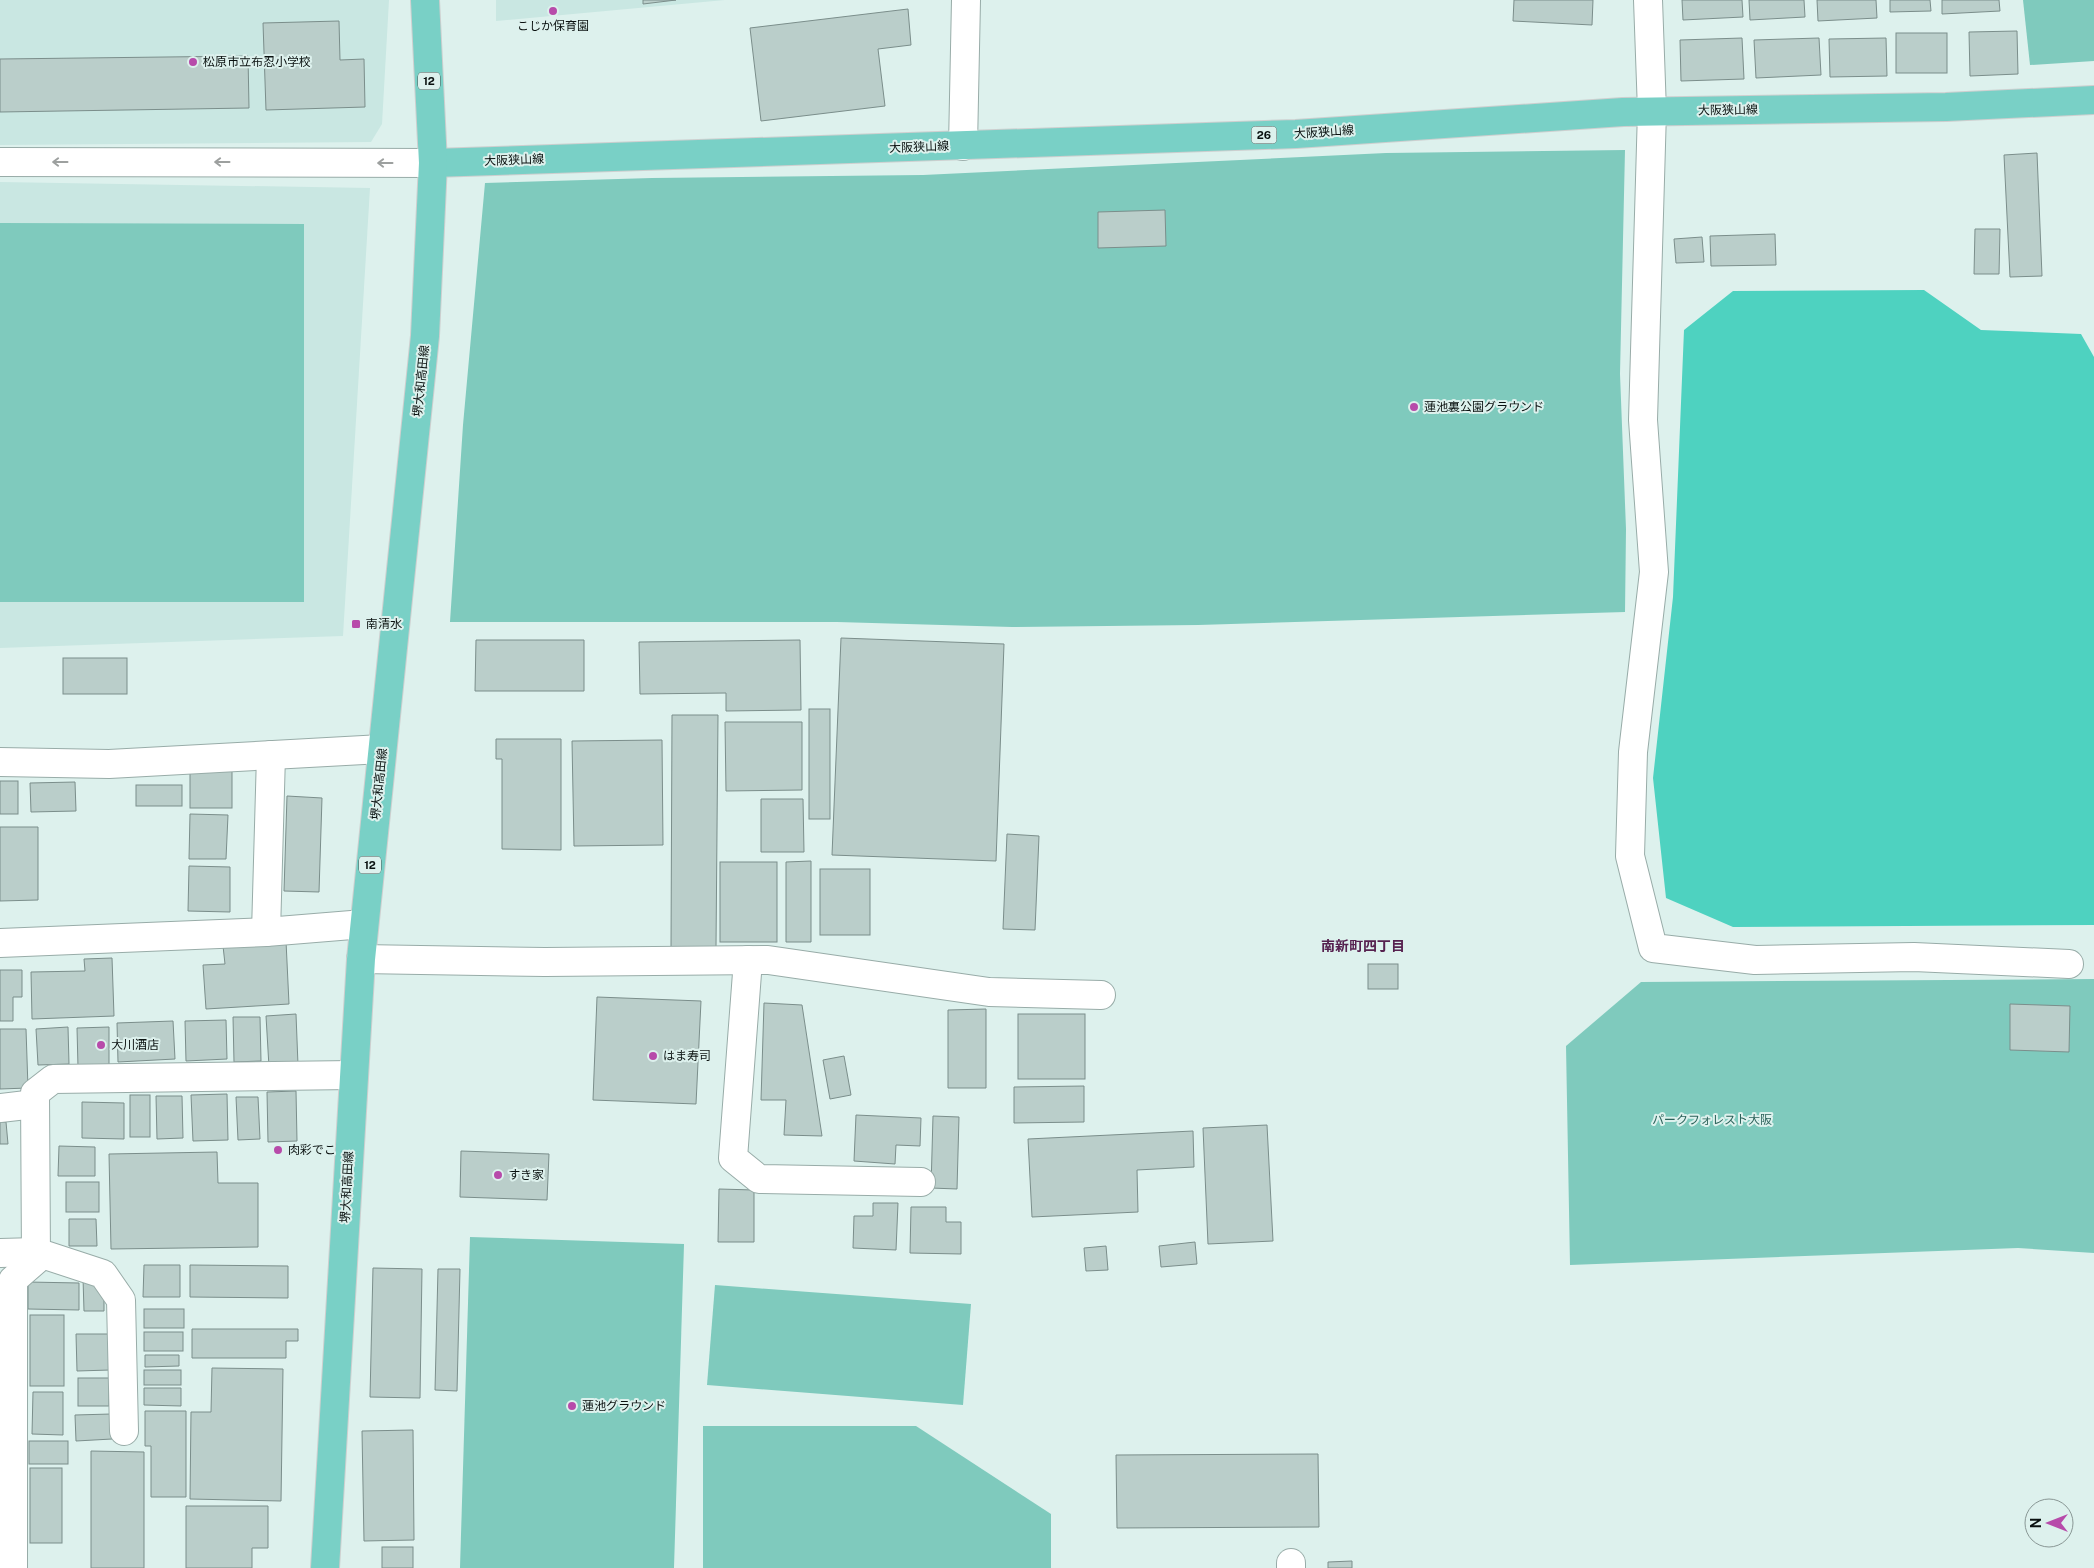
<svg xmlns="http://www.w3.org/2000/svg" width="2094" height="1568" font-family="'Public Sans','Noto Sans JP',sans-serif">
  <rect width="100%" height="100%" fill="#ddf1ed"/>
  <g fill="#c9e7e2">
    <polygon points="0,0 389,0 382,124 371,142 0,145"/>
    <polygon points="496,0 725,0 496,21"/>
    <polygon points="0,182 370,188 343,636 0,648"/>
  </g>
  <g fill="#7fcabd">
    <polygon points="2023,0 2094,0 2094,61 2030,65"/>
    <polygon points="1625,150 1620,374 1626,529 1625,612 1198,625 1012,627 837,622 450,622 463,425 485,183 652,178 923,175 1386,153"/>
    <polygon points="0,223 304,224 304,602 0,602"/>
    <polygon points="2094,979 2094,1253 2018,1248 1570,1265 1566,1046 1641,982"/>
    <polygon points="470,1237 684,1244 674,1568 460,1568"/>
    <polygon points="715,1285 971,1304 963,1405 707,1385"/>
    <polygon points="703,1426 916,1426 1051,1514 1051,1568 703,1568"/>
  </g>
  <polygon fill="#4ed2c0" points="1924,290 1981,330 2081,334 2094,357 2094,925 1733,927 1666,898 1653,778 1673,597 1684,330 1733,291"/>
  <g fill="#baceca" stroke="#7b8e8b">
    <polygon points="643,0 676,0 643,4"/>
    <polygon points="1514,0 1593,0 1592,25 1513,21"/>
    <polygon points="1682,0 1742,0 1743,17 1683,20"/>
    <polygon points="1749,0 1804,0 1805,17 1750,20"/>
    <polygon points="1817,0 1876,0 1877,18 1818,21"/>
    <polygon points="1890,0 1930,0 1931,11 1890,12"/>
    <polygon points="1942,0 1999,0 2000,11 1942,14"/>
    <polygon points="908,9 911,45 878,49 885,106 761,121 750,28"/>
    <polygon points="339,21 340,60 364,59 365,107 266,110 263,23"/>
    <polygon points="2017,31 2018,74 1970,76 1969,32"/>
    <rect x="1896" y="33" width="51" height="40"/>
    <polygon points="1742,38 1744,79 1681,81 1680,40"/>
    <polygon points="1819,38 1821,75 1756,78 1754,40"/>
    <polygon points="1886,38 1887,76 1830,77 1829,39"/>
    <polygon points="248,56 249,108 0,112 0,59"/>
    <polygon points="2037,153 2042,276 2010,277 2004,155"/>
    <polygon points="1165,210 1166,246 1098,248 1098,212"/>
    <polygon points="1975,229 2000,229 1999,274 1974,274"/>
    <polygon points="1775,234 1776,265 1711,266 1710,236"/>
    <polygon points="1702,237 1704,262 1676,263 1674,239"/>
    <polygon points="841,638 1004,644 996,861 832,855"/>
    <polygon points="476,640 584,640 584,691 475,691"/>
    <polygon points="800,640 801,710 726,711 726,693 640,694 639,642"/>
    <rect x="63" y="658" width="64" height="36"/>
    <rect x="809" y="709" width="21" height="110"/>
    <polygon points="672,715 718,715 716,947 671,947"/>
    <polygon points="725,722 802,722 802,790 726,791"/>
    <polygon points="496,739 561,739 561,850 502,849 502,759 496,759"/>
    <polygon points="662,740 663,845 574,846 572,741"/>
    <rect x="190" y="770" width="42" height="38"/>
    <rect x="0" y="781" width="18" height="33"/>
    <polygon points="75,782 76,811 31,812 30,783"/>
    <rect x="136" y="785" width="46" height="21"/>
    <polygon points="287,796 322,798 319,892 284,891"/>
    <polygon points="761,799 803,799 804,852 761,852"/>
    <polygon points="190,814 228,815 226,859 189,859"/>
    <polygon points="0,827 38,827 38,900 0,901"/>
    <polygon points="1007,834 1039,836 1035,930 1003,929"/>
    <polygon points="811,861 811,942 786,942 786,862"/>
    <rect x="720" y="862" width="57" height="80"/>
    <polygon points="189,866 230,867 230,912 188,911"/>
    <rect x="820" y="869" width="50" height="66"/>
    <polygon points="286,941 289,1004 206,1009 203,965 225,964 223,946"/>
    <polygon points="112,958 114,1016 32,1019 31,972 85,971 84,959"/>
    <rect x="1368" y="964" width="30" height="25"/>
    <polygon points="0,970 22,970 22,997 13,997 13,1021 0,1021"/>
    <polygon points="597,997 701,1001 696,1104 593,1100"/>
    <polygon points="764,1003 802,1005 822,1136 784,1135 786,1100 761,1100"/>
    <polygon points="2010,1004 2070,1006 2069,1052 2010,1050"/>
    <polygon points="986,1009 986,1088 948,1088 948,1010"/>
    <polygon points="296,1014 298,1065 269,1067 266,1016"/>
    <rect x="1018" y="1014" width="67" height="65"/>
    <polygon points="233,1017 260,1017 261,1061 234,1062"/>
    <polygon points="226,1020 227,1059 186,1061 185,1021"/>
    <polygon points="173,1021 175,1059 118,1062 117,1023"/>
    <polygon points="68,1027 69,1064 38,1065 36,1029"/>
    <polygon points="109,1027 109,1066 78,1067 77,1028"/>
    <polygon points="0,1029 26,1029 28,1088 0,1089"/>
    <polygon points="844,1056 851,1095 830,1099 823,1060"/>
    <polygon points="1084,1086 1084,1122 1014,1123 1014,1087"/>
    <polygon points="296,1091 297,1141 268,1142 267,1092"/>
    <polygon points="227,1094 228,1140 193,1141 191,1095"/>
    <rect x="130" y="1095" width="20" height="42"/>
    <polygon points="156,1096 182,1096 183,1138 157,1139"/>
    <polygon points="236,1097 258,1097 260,1139 238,1140"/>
    <polygon points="82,1102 124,1103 124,1139 82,1138"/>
    <polygon points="856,1115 921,1118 920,1146 896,1145 895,1164 854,1161"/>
    <polygon points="933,1116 959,1117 957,1189 931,1188"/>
    <polygon points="0,1122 6,1122 8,1144 0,1144"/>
    <polygon points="1267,1125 1273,1241 1208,1244 1203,1128"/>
    <polygon points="1193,1131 1194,1167 1137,1170 1138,1212 1032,1217 1028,1139"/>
    <polygon points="59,1146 95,1147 95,1176 58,1176"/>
    <polygon points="461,1151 549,1154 547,1200 460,1197"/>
    <polygon points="217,1152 218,1183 258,1183 258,1247 111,1249 109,1154"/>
    <rect x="66" y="1182" width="33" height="30"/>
    <polygon points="719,1189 754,1190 754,1242 718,1242"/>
    <polygon points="873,1203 898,1203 896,1250 853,1248 854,1216 873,1216"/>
    <polygon points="911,1207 946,1207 946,1222 961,1222 961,1254 910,1253"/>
    <polygon points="69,1219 96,1219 97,1246 69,1246"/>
    <polygon points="1195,1242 1197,1264 1161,1267 1159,1246"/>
    <polygon points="1106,1246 1108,1270 1086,1271 1084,1248"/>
    <polygon points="144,1265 180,1265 180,1297 143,1297"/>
    <polygon points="190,1265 288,1266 288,1298 190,1297"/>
    <polygon points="373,1268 422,1269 420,1398 370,1397"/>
    <polygon points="438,1269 460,1269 457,1391 435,1390"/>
    <polygon points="83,1278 104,1287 104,1311 84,1311"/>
    <polygon points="28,1282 79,1283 79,1310 28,1309"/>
    <rect x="144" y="1309" width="40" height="19"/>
    <rect x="30" y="1315" width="34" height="71"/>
    <polygon points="192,1329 298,1329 298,1341 286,1341 286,1358 192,1358"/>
    <rect x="144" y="1332" width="39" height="19"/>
    <polygon points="76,1334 109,1334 110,1370 77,1371"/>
    <polygon points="145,1355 179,1355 179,1366 145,1367"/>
    <polygon points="212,1368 283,1369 281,1501 190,1499 191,1412 211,1412"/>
    <rect x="144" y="1370" width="37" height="15"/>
    <rect x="78" y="1378" width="31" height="28"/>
    <polygon points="144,1388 181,1388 181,1406 144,1405"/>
    <polygon points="33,1392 63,1392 63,1435 32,1434"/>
    <polygon points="145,1411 186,1411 186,1497 151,1497 151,1446 145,1446"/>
    <polygon points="111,1414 112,1439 76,1441 75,1415"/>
    <polygon points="413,1430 414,1540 364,1541 362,1431"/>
    <rect x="29" y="1441" width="39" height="23"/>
    <polygon points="91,1451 144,1452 144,1568 91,1568"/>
    <polygon points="1318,1454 1319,1527 1117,1528 1116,1455"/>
    <rect x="30" y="1468" width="32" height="75"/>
    <polygon points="186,1506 268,1506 268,1548 252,1548 252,1568 186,1568"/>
    <rect x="382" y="1547" width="31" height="21"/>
    <polygon points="1352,1561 1352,1568 1328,1568 1328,1562"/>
  </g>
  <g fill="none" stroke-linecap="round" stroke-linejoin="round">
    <g stroke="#98aca8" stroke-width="30">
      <g id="minor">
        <polyline points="1648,0 1652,111 1643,420 1654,572 1633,752 1630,856 1653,948 1755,960 1914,957 2069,964"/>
        <polyline points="963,146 966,0"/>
        <polyline points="0,162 433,163"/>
        <polyline points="0,762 109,764 382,749"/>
        <polyline points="266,932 271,755"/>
        <polyline points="0,943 266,932 364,924"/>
        <polyline points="361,959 545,962 768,960 989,992 1101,995"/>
        <polyline points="748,960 733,1158 759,1179 921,1182"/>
        <polyline points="0,1108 35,1104"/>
        <polyline points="0,1253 36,1252 103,1274 121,1300 124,1431"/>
        <polyline points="13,1568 13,1280 36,1260 35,1093 53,1079 353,1075"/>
        <polyline points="1291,1568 1291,1563"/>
      </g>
    </g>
    <g stroke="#cecfcf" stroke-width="30">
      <g id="major">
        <polyline points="433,163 1296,134 1623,112 1946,107 2094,100"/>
        <polyline points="325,1568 361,959 425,336 433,163 425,0"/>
      </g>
    </g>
    <use href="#minor" stroke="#fff" stroke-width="28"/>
    <use href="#major" stroke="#79d0c6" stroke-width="28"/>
  </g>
  <defs><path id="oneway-shaft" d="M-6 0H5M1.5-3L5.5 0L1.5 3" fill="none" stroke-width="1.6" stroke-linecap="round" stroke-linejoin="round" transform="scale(1.25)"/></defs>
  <g stroke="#9da09f">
    <use href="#oneway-shaft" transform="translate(60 162) rotate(-180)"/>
    <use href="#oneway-shaft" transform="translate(222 162) rotate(-180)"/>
    <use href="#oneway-shaft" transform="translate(385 163) rotate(-180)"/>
  </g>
  <g fill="#b74baa" stroke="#ddf1ed" stroke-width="2">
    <circle cx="553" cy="11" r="5"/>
    <circle cx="193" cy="62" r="5"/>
    <circle cx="1414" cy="407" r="5"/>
    <rect x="351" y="619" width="10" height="10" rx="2.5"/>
    <circle cx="101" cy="1045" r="5"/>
    <circle cx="653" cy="1056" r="5"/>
    <circle cx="278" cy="1150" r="5"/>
    <circle cx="498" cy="1175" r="5"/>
    <circle cx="572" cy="1406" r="5"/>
  </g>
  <g text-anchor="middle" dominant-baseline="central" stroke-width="4" stroke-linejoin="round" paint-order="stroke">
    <g fill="#ddf1ed" stroke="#495452" stroke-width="1">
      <rect x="418" y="72.5" width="22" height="17" rx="4"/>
      <rect x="1251.5" y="126.5" width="25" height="17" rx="4"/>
      <rect x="359" y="856.5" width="22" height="17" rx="4"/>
    </g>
    <g font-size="11" font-weight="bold" fill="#0a1110">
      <text x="429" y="81">12</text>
      <text x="1264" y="135">26</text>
      <text x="370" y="865">12</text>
    </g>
    <g font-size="12" fill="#0a1110" stroke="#ddf1ed" text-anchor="start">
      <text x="553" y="26" text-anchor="middle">こじか保育園</text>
      <text x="203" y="62">松原市立布忍小学校</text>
      <text x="1424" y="407">蓮池裏公園グラウンド</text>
      <text x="366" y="624">南清水</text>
      <text x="111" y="1045">大川酒店</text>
      <text x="663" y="1056">はま寿司</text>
      <text x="288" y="1150">肉彩でこ</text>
      <text x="508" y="1175">すき家</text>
      <text x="582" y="1406">蓮池グラウンド</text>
    </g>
    <g font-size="12" fill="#0a1110" stroke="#ddf1ed">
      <text transform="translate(1728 110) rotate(-1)">大阪狭山線</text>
      <text transform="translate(1324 132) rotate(-4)">大阪狭山線</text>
      <text transform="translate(919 147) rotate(-2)">大阪狭山線</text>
      <text transform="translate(514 160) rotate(-2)">大阪狭山線</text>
      <text transform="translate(421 381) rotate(-84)">堺大和高田線</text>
      <text transform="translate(379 784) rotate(-84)">堺大和高田線</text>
      <text transform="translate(347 1187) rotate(-87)">堺大和高田線</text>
    </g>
    <g font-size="12" fill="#2c625a" stroke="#ddf1ed">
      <text x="1712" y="1120">パークフォレスト大阪</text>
    </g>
    <g font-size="14" font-weight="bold" fill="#56214f" stroke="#ddf1ed">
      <text x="1363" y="946">南新町四丁目</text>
    </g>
  </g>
  <g transform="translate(2049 1523) rotate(270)"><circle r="24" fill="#ddf1ed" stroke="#899795"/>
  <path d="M0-4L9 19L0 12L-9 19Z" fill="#b74baa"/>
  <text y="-8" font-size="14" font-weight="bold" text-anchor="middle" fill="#0a1110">N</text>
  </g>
</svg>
